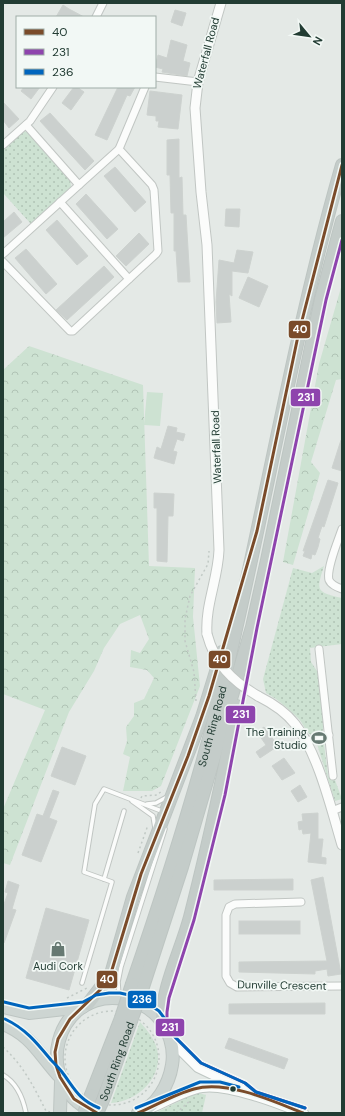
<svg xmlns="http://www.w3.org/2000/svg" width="345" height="1116" font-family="'DM Sans',sans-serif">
  <defs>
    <pattern id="green-dots" width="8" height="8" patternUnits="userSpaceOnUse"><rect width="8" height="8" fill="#cde2d2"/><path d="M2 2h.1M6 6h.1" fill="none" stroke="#b0c3b5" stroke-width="1.8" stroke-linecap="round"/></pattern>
    <pattern id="forest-crowns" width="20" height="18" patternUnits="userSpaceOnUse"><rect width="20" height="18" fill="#cde2d2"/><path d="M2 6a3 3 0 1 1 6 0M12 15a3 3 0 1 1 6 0" fill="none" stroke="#b0c3b5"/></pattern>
  </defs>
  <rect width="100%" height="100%" fill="#e4e9e6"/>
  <g fill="url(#green-dots)">
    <polygon points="24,131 27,132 70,179 71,187 31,224 3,193 3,150"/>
    <path d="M 324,566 C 316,591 316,592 342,598 L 342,644 L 310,648 L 311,662 L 319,674 L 324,724 L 322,734 L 313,736 C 306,733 304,725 299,719 C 289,709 279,700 266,693 L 263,679 L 293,568 L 312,573 Z"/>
    <polygon points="317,744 324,744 328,776 335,780 342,799 335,801"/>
    <path d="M 140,1022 C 147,1030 154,1038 157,1049 C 164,1077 137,1102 111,1103 Z"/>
    <polygon points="199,1093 206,1095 202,1113 155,1113 188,1097"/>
  </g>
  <g fill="url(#forest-crowns)">
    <polygon points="342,284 342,379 336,380 311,462 320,473 293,565 283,562 319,364"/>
    <polygon points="29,346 143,385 149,566 195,568 193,617 200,686 161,786 152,791 123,791 130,757 123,754 127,741 126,727 134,716 134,703 144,699 154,678 147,670 130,667 131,650 140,653 149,639 140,615 120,624 104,648 94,671 69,712 10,865 3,863 3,809 45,710 3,694 3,370"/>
  </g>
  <polygon fill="#cde2d2" points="147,392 163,393 160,426 144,425"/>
  <g fill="#cbd0ce" stroke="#cdd2cf">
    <polygon points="63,5 69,9 84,17 56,17"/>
    <polygon points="175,10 186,13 182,26 171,22"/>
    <polygon points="171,40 187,45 183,61 190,63 187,76 162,72 163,69 155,67 158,55 167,58"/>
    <polygon points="24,87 40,87 31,99 21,91"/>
    <polygon points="74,87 77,87 84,92 71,110 62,103"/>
    <polygon points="118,87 135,87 130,96 127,95 107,140 95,135"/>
    <polygon points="150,91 182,95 178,129 158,127 159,121 156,121 156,116 147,115"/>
    <polygon points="3,102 19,119 9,128 3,120"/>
    <polygon points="50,113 94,161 85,170 40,121"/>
    <polygon points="179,139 179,178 182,177 183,215 186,215 190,282 178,282 176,251 174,251 174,213 171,213 170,175 167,175 167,140"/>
    <polygon points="115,167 146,202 135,212 104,176"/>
    <polygon points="86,194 118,229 107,239 76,204"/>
    <polygon points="226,209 240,209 239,227 225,226"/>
    <polygon points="14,212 22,222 3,238 3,222"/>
    <polygon points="57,220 88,256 77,265 46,230"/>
    <polygon points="139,233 149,244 126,266 116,256"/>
    <polygon points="26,249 57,284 46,294 15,258"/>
    <polygon points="237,250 253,252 248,273 232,271 232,296 229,294 231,322 217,323 216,302 219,260 234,263"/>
    <polygon points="104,266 114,277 67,320 56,310"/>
    <polygon points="248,277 268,286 259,307 239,298"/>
    <polygon points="168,426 177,428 176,432 185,434 183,441 177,439 173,451 177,452 174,464 154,458 157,447 161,449"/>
    <polygon points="341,440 342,440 342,471 332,468"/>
    <polygon points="328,480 338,483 324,527 322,526 318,538 320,539 318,547 315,555 312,554 311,559 303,556 305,551 303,551"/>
    <polygon points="154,493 174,494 173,516 168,516 167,562 157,561 157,508 154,508"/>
    <polygon points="264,727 278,746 260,758 256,752 266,745 257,732"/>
    <polygon points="62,747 86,756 75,785 51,776"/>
    <polygon points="284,758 295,773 282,780 272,766"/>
    <polygon points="300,785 307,797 298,802 291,791"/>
    <polygon points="53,790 59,792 49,818 57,821 41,862 22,855 37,814 43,816"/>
    <polygon points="318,813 318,839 323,839 321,857 326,858 326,864 308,862 311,833 303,834 302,829 299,830 298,822 303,821 302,814"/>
    <polygon points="323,877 341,974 328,976 327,969 315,971 315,974 239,972 239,962 327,961 311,880"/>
    <polygon points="293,879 293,890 214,890 214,880"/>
    <polygon points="8,881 19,885 12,909 16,910 4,943 3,943 3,907 8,893 5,892"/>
    <polygon points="46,908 89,920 69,990 26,978"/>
    <rect x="239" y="921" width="61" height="13"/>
    <polygon points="325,1003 325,1014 229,1014 229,1004"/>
    <polygon points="229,1038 288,1059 284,1069 225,1048"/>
  </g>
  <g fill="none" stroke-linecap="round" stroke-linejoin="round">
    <g stroke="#c1c6c3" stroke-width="5.5">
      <g id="service">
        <polyline points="132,801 153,816 155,828"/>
        <polyline points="147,804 156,803 167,797"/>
        <polyline points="104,879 124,811"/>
        <polyline points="82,983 112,882 84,872 95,804 104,789 164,812"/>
        <polyline points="119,997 118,982 121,967 165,829"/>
        <path d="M 3,1075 C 17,1083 23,1098 26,1113"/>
      </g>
    </g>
    <g stroke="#c1c6c3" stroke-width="9">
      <g id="minor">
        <polyline points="96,17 103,3"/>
        <polyline points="155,77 198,82"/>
        <polyline points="26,125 79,185 119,149 145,87"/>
        <polyline points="3,145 30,121 53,87"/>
        <polyline points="60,202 129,279 156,254 158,251 154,190 152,185 119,149"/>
        <polyline points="3,254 79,185"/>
        <polyline points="3,262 70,331 73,331 129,279"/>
        <path d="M 342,529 C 338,541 326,569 329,580 C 331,585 337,587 342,589"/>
        <polyline points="319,649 333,776"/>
        <polyline points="307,741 329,735"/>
        <polyline points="332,811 342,807"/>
        <polyline points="301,902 235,904 229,907 226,915 226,976 230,983 237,987 342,986"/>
      </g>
    </g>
    <g stroke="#c1c6c3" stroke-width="11">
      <g id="tertiary">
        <path d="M 207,634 C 205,605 218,579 219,550 L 207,245 L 201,192 L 195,108 L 198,82 L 221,3"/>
        <path d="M 258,696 C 272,703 285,711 295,724 C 318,753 331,808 342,845"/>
      </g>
    </g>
    <g stroke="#bfc7c3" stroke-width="12">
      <g id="secondary">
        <polyline points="171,1040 198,1067 246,1090"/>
        <path d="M 150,1108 C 167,1101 184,1090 202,1087 C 227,1083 279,1103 303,1113"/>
      </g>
    </g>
    <g stroke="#bdc5c2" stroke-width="14">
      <g id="primary">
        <polyline points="3,1007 29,1013 83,1007"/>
        <path d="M 3,1024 C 31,1035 39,1054 58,1075"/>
        <path d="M 95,1112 C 29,1085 55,987 124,999 C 137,1001 149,1007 158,1017 C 169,1030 175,1048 172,1065 C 169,1084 157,1106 138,1113"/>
        <polyline points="60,1113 61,1082"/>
      </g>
    </g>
    <g stroke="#bdc5c2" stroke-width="14">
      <g id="trunk">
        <path id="s1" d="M 132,984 C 171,871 208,755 234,638 C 270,480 297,321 342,165"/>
        <polyline points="142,990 182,867 252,627 267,560 321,299 342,221"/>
        <polyline points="88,1004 111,974 133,897 202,717 222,652"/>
        <path d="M 162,1022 C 162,986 181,951 190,917 C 208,847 223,777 237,706"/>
        <polyline points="91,1095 121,1018"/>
        <path id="s2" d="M 103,1100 L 131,1021"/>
      </g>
    </g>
    <g stroke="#c1c9c5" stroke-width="1.5" stroke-dasharray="2 3" stroke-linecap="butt">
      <polyline points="196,701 194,672 185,641 185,619 190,596 208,564 209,551"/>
      <polyline points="141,798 142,796 157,795 163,790"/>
      <polyline points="138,853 148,825"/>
      <polyline points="67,998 87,988"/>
      <circle cx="112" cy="1058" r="47"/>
      <polyline points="179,1031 183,1038"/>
      <path d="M 3,1047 C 23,1065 34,1087 46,1111 L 50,1112"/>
      <polyline points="176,1113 191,1100"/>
    </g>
    <use href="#service" stroke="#fbfcfb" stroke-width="3.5"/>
    <use href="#minor" stroke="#fbfcfb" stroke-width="7"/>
    <use href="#tertiary" stroke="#fbfcfb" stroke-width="9"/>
    <use href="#secondary" stroke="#fbfcfb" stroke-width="10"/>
    <use href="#primary" stroke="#cdd5d2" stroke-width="12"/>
    <use href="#trunk" stroke="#c4ccc9" stroke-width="12"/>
    <g stroke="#c1c6c3" stroke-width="11" stroke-linecap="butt">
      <path id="tertiary-bridge" d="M 207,634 C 215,664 232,681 258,696"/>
    </g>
    <g stroke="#bdc5c2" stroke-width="14" stroke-linecap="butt">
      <g id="trunk-bridge">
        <polyline points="121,1018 132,984"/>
        <polyline points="131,1021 142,990"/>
        <polyline points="84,1113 91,1095"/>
        <polyline points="97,1113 103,1100"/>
      </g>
    </g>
    <use href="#tertiary-bridge" stroke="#fbfcfb" stroke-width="9"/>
    <use href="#trunk-bridge" stroke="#c4ccc9" stroke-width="12"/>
    <g stroke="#f2f8f5" stroke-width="6">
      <g id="bus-1">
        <polyline points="97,1113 74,1099 60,1077 56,1065 55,1052 58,1039 70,1019 101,989 111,973 141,874 188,756 209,696 257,531 298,336 342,165"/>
        <path d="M 138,1113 C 157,1105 175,1094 194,1089 C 227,1080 273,1101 303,1113"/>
      </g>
    </g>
    <g stroke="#f2f8f5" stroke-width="6">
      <polyline id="bus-2" points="305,1108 256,1092 245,1083 201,1063 175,1037 167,1021 167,1012 169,998 194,920 225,795 257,628 326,300 342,240"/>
    </g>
    <g stroke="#f2f8f5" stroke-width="6">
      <g id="bus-3">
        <polyline points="4,1002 29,1008 83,1002 96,995 109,993 120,993 138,997 159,1011 171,1027 175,1037 201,1063 245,1083 256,1092 305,1108"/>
        <path d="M 5,1019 C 26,1029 37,1043 51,1060 C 55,1064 59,1068 62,1072 C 75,1089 78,1099 99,1108"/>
        <polyline points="136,1108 200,1082 220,1082 239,1087"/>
      </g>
    </g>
    <use href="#bus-1" stroke="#7a4b2a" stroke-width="3"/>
    <use href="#bus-2" stroke="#8e44ad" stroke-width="3"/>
    <use href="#bus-3" stroke="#0065bd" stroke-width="3"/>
  </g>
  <defs>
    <g id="stadium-bare" transform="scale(1.2)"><path d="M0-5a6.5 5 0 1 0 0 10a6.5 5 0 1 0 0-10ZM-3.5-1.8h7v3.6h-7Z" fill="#667972" stroke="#f2f8f5" stroke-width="2.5" paint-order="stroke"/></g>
    <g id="shop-bare" transform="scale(1.2)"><path d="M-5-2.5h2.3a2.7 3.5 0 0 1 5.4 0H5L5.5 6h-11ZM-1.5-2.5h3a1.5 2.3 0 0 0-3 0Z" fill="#667972" stroke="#f2f8f5" stroke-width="2.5" paint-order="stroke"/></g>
  </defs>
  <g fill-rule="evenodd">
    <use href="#stadium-bare" x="319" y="738"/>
    <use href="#shop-bare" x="58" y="949"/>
  </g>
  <circle fill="#223c33" stroke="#f2f8f5" stroke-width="1.5" cx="233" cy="1089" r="3.5"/>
  <g text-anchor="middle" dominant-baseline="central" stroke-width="3.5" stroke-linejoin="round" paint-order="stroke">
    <g font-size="11" fill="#223c33" stroke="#f2f8f5">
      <text transform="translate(206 53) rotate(-75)">Waterfall Road</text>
      <text transform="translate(216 447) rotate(-92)">Waterfall Road</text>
      <text stroke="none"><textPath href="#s1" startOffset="270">South Ring Road</textPath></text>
      <text transform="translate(282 985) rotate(1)">Dunville Crescent</text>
      <text stroke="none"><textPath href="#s2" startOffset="41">South Ring Road</textPath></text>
    </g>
    <g font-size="11" fill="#223c33" stroke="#f2f8f5" text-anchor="end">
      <text x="307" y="732">The Training<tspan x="307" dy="13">Studio</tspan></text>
      <text x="58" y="966" text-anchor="middle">Audi Cork</text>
    </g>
  </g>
  <g stroke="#f2f8f5" stroke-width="1.5">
    <rect x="288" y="320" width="23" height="19" rx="4" fill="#7a4b2a"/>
    <rect x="290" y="388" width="31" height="19" rx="4" fill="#8e44ad"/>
    <rect x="208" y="650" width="23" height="19" rx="4" fill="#7a4b2a"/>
    <rect x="225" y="705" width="31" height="19" rx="4" fill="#8e44ad"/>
    <rect x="96" y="970" width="22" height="19" rx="4" fill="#7a4b2a"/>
    <rect x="127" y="990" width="30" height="19" rx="4" fill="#0065bd"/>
    <rect x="155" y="1018" width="30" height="19" rx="4" fill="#8e44ad"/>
  </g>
  <g font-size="11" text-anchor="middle" font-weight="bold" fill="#fff">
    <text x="300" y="333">40</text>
    <text x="306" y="401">231</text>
    <text x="220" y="663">40</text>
    <text x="241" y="718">231</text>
    <text x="107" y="983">40</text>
    <text x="142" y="1003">236</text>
    <text x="170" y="1031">231</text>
  </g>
  <rect width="345" height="1116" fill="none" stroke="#223c33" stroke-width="8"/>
  <rect x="16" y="16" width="140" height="72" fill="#f2f8f5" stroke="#9fada7"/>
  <rect x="24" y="29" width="20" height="6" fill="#7a4b2a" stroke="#9fada7"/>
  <text x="52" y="36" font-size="12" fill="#223c33">40</text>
  <rect x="24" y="49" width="20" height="6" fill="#8e44ad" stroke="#9fada7"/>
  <text x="52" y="56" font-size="12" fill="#223c33">231</text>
  <rect x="24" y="69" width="20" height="6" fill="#0065bd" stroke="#9fada7"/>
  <text x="52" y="76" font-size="12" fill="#223c33">236</text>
  <g transform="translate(309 36) rotate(119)" stroke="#f2f8f5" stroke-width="3" paint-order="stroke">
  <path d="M0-3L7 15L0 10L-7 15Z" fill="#223c33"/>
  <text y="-6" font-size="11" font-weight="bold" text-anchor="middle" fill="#223c33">N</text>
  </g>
</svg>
